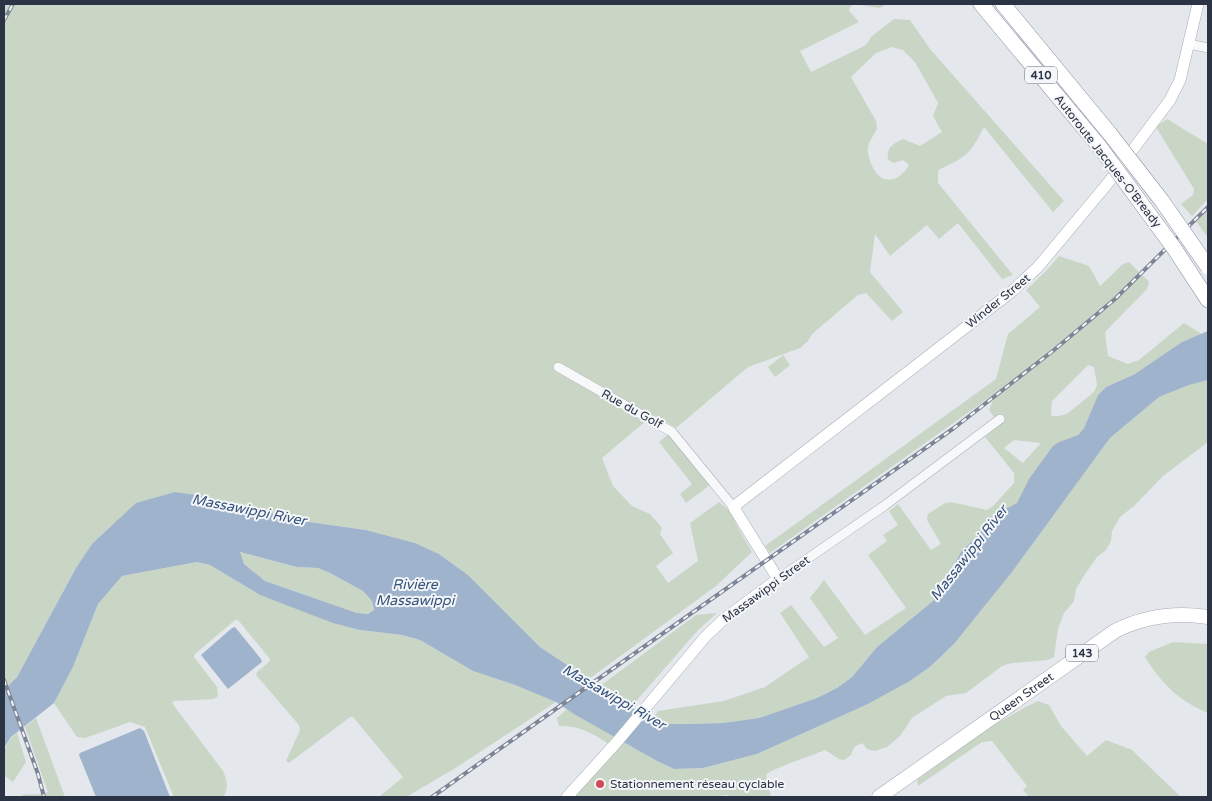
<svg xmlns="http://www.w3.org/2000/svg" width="1212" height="801" font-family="'Varela Round',sans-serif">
  <rect width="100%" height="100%" fill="#e4e7ec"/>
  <g fill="#c9d6c5" fill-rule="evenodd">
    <path d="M 4,4 L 885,4 L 884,6 L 879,8 L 854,4 L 850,7 L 849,11 L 859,22 L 800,51 L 811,72 L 866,45 L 872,36 L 894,19 L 910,20 L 930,49 L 1064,201 L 1053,212 L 984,127 C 970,154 967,157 938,170 L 938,183 L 1013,275 L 1002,279 L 958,223 L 939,239 L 927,225 L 890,256 L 875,234 L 870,272 L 903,312 L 892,321 L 866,293 L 858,295 L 812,334 L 808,341 L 800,348 L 748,367 L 676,428 L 653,415 L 602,458 L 613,486 L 632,506 L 650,514 L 662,528 L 660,534 L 673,553 L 656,566 L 668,583 L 698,561 L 690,523 L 719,502 L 732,513 L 736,524 L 752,552 L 716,586 L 589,679 L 540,647 L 468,575 L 439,554 L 415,543 L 366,530 L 309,522 L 201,496 L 92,544 L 76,568 L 17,677 L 4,690 ZM 892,47 L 903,50 L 915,62 L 938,103 L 933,116 L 942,132 L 920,146 L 903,139 C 893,144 886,147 888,159 L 893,163 L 903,160 L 909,165 C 897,185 879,185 871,163 C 869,157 867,153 868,147 C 869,141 874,135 877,129 L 876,121 L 851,77 L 876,53 Z"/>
    <polygon points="1167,119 1208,144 1208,199 1192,216 1181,204 1193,195 1194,189 1156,127"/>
    <polygon points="1208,209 1208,238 1196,221"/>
    <path d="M 1059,256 L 1089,266 L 1100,286 L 1123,264 L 1129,262 L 1149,282 L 1147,289 L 1105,332 L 1108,356 L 1128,364 L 1139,360 L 1184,323 L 1202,334 L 1182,342 L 1154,362 L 1135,374 L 1106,387 L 1098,395 L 1084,428 L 1078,435 L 1059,442 L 1017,503 L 1002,511 L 952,567 L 943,586 L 933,601 L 877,647 L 852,677 L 837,688 L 817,698 L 759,718 L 723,723 L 689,724 L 665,724 L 653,719 L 658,711 L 724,701 L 765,687 L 809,657 L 780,613 L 791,605 L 824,647 L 838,638 L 810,598 L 824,580 L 865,635 L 906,608 L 868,555 L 887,541 L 883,535 L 898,525 L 889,511 L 898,504 L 931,550 L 941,544 L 927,520 L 928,514 L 945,503 L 951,502 L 987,510 L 993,506 L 1014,483 L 1014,473 L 985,437 L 1000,425 L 989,410 L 997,392 L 770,553 L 765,546 L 996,379 L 1008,334 L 1040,307 L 1026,290 L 1046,271 ZM 1088,365 L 1094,367 L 1097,385 L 1094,392 L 1067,414 L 1058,416 L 1051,416 L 1052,401 ZM 1014,440 L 1041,443 L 1023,463 L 1004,448 Z"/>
    <polygon points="783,355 790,365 775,377 768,367"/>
    <path d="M 1208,380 L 1208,442 L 1163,476 L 1134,506 L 1120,517 L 1112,531 L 1111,541 L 1106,550 L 1097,557 L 1085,574 L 1076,589 L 1074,601 L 1064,613 L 1058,629 L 1054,657 L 1048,660 L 1012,663 L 1002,666 L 966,693 L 946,696 L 912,718 L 900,736 L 887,747 L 875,751 L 867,749 L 862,743 L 854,747 L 851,755 L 844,760 L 839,759 L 825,750 C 814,755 770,769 766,775 L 771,797 L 730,797 L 727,795 L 713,797 L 571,797 L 615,748 C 597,736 581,725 559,726 L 557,718 L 567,709 L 657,761 L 674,769 L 703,768 L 757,754 L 868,704 L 910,681 L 931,666 L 954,644 L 1012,572 L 1110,438 L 1159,397 L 1189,385 Z"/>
    <polygon points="670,433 710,485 686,503 680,494 692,484 659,442"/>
    <polygon points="239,552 297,567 318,568 330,573 363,591 372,601 374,610 368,614 357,613 265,581 244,564"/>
    <path d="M 197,562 L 210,565 L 260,595 L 360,630 L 402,635 L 420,640 L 473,671 L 515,685 L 556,702 L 454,769 L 406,797 L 379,797 L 403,777 L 353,717 L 350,717 L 289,763 L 286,761 L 300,730 L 299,725 L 256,675 L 257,672 L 269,662 L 270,659 L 238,620 L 235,620 L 195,654 L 194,657 L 217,687 L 218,696 L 214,699 L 174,701 L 172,703 L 223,771 C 227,780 229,789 223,797 L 174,797 L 145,727 L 130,722 L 85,738 L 77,737 L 54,703 L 73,667 L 98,604 L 122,576 Z"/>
    <polygon points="717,613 698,630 631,707 600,686 696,615"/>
    <path d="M 1173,642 L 1208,644 L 1208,713 C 1179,701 1162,684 1145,657 L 1149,652 Z"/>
    <path d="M 1038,701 L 1049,705 L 1061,726 L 1087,756 L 1106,740 L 1132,750 L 1181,797 L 1029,797 L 1023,790 L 1027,786 L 992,741 L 982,742 L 918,786 L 917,780 C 956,751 994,722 1038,701 Z"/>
    <path d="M 36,718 L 65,797 L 21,797 L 22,795 C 31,793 39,796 48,792 L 25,727 Z"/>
    <path d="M 17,733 L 26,762 L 13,782 L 5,776 L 4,777 C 4,758 0,746 17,733 Z"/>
  </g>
  <g fill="#9fb4cc" fill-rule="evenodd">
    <path d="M 1208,331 L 1208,380 L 1189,385 L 1159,397 L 1110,438 L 1012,572 L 954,644 L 931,666 L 910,681 L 868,704 L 757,754 L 703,768 L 674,769 L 657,761 L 574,714 L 556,702 L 515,685 L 473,671 L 420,640 L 402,635 L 360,630 L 333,623 L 260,595 L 210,565 L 197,562 L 122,576 L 98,604 L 73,667 L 54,703 L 11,737 L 4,748 L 4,690 L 17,677 L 76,568 L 92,544 L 136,503 L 175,492 L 201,496 L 309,522 L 366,530 L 415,543 L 439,554 L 468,575 L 540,647 L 631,707 L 653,719 L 665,724 L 689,724 L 723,723 L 759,718 L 817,698 L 837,688 L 852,677 L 877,647 L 933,601 L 943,586 L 961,552 L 1002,511 L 1017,503 L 1029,479 L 1053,446 L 1059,442 L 1078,435 L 1084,428 L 1098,395 L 1106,387 L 1135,374 L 1182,342 ZM 240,552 L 297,567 L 318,568 L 330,573 L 363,591 L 372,601 L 374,610 L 368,614 L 357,613 L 265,581 L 244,564 Z"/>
    <polygon points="235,627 261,659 262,662 228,689 201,655 232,628"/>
    <polygon points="140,728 144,731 170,797 96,797 79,755 80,753"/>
  </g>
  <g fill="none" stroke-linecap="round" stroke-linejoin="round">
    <g stroke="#a9aeb7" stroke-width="10">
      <g id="street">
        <polyline points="1189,44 1208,48"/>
        <polyline points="558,367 672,432 734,508"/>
        <polyline points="778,579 884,506 1000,419"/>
      </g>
    </g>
    <g stroke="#a9aeb7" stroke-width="12">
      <polyline id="secondary" points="567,797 616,743 706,636 724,619 778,579 734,508 737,504 1010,293 1038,267 1108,183 1170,100 1180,80 1198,4"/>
    </g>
    <g stroke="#a3abb8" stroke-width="15">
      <g id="primary">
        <path id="s1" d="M 879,797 L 1115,631 C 1145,616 1175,612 1208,617"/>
      </g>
    </g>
    <g stroke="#8b94a3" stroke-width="16">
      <g id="highway">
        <polyline points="981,4 1099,146"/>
        <polyline points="1003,4 1110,134"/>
        <polyline points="1174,248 1208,300"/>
      </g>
    </g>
    <use href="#street" stroke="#f7f8fa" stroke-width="9"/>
    <use href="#secondary" stroke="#fff" stroke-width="11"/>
    <use href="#primary" stroke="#fff" stroke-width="14"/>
    <use href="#highway" stroke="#fff" stroke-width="15"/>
    <g stroke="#7d8696" stroke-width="4">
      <g id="rail">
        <polyline points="4,20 13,4"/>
        <polyline points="4,680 38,774 44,797"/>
        <polyline points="432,797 560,706 954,428 1054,350 1115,299 1208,207"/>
      </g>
    </g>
    <use href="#rail" stroke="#f4f6f9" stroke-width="2" stroke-dasharray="5.5" stroke-linecap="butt"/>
    <g stroke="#8b94a3" stroke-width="16" stroke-linecap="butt">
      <g id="highway-bridge">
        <polyline points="1110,134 1162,201 1208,267"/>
        <polyline points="1099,146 1174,248"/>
      </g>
    </g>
    <use href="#highway-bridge" stroke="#fff" stroke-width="15"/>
  </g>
  <circle fill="#d1495b" stroke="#f4f6f9" stroke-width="2" cx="600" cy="784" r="5"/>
  <g text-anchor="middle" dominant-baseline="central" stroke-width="4" stroke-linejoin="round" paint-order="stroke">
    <g fill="#f4f6f9" stroke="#676e7b" stroke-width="1">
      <rect x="1025" y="66.5" width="32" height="17" rx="4"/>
      <rect x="1066" y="644.5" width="32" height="17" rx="4"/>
    </g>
    <g font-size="11" font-weight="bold" fill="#2b3445">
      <text x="1041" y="75">410</text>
      <text x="1082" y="653">143</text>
    </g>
    <g font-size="12" fill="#2b3445" stroke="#f4f6f9">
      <text transform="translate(1108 161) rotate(52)">Autoroute Jacques-O'Bready</text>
      <text transform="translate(998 301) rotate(-39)">Winder Street</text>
      <text transform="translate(632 409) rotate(29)">Rue du Golf</text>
      <text transform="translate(766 589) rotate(-36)">Massawippi Street</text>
      <text stroke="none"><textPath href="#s1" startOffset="174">Queen Street</textPath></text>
    </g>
    <g font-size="12" fill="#2b3445" stroke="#f4f6f9" text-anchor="start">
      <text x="610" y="784">Stationnement réseau cyclable</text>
    </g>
    <g font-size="14" font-style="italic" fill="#34527a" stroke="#f4f6f9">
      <text transform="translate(249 510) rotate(11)">Massawippi River</text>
      <text transform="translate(969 553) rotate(-52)">Massawippi River</text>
      <text x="415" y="584">Rivière<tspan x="415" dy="16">Massawippi</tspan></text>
      <text transform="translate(614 697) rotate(30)">Massawippi River</text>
    </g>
  </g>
  <rect width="1212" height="801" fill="none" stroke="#2b3445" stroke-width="10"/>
</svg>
